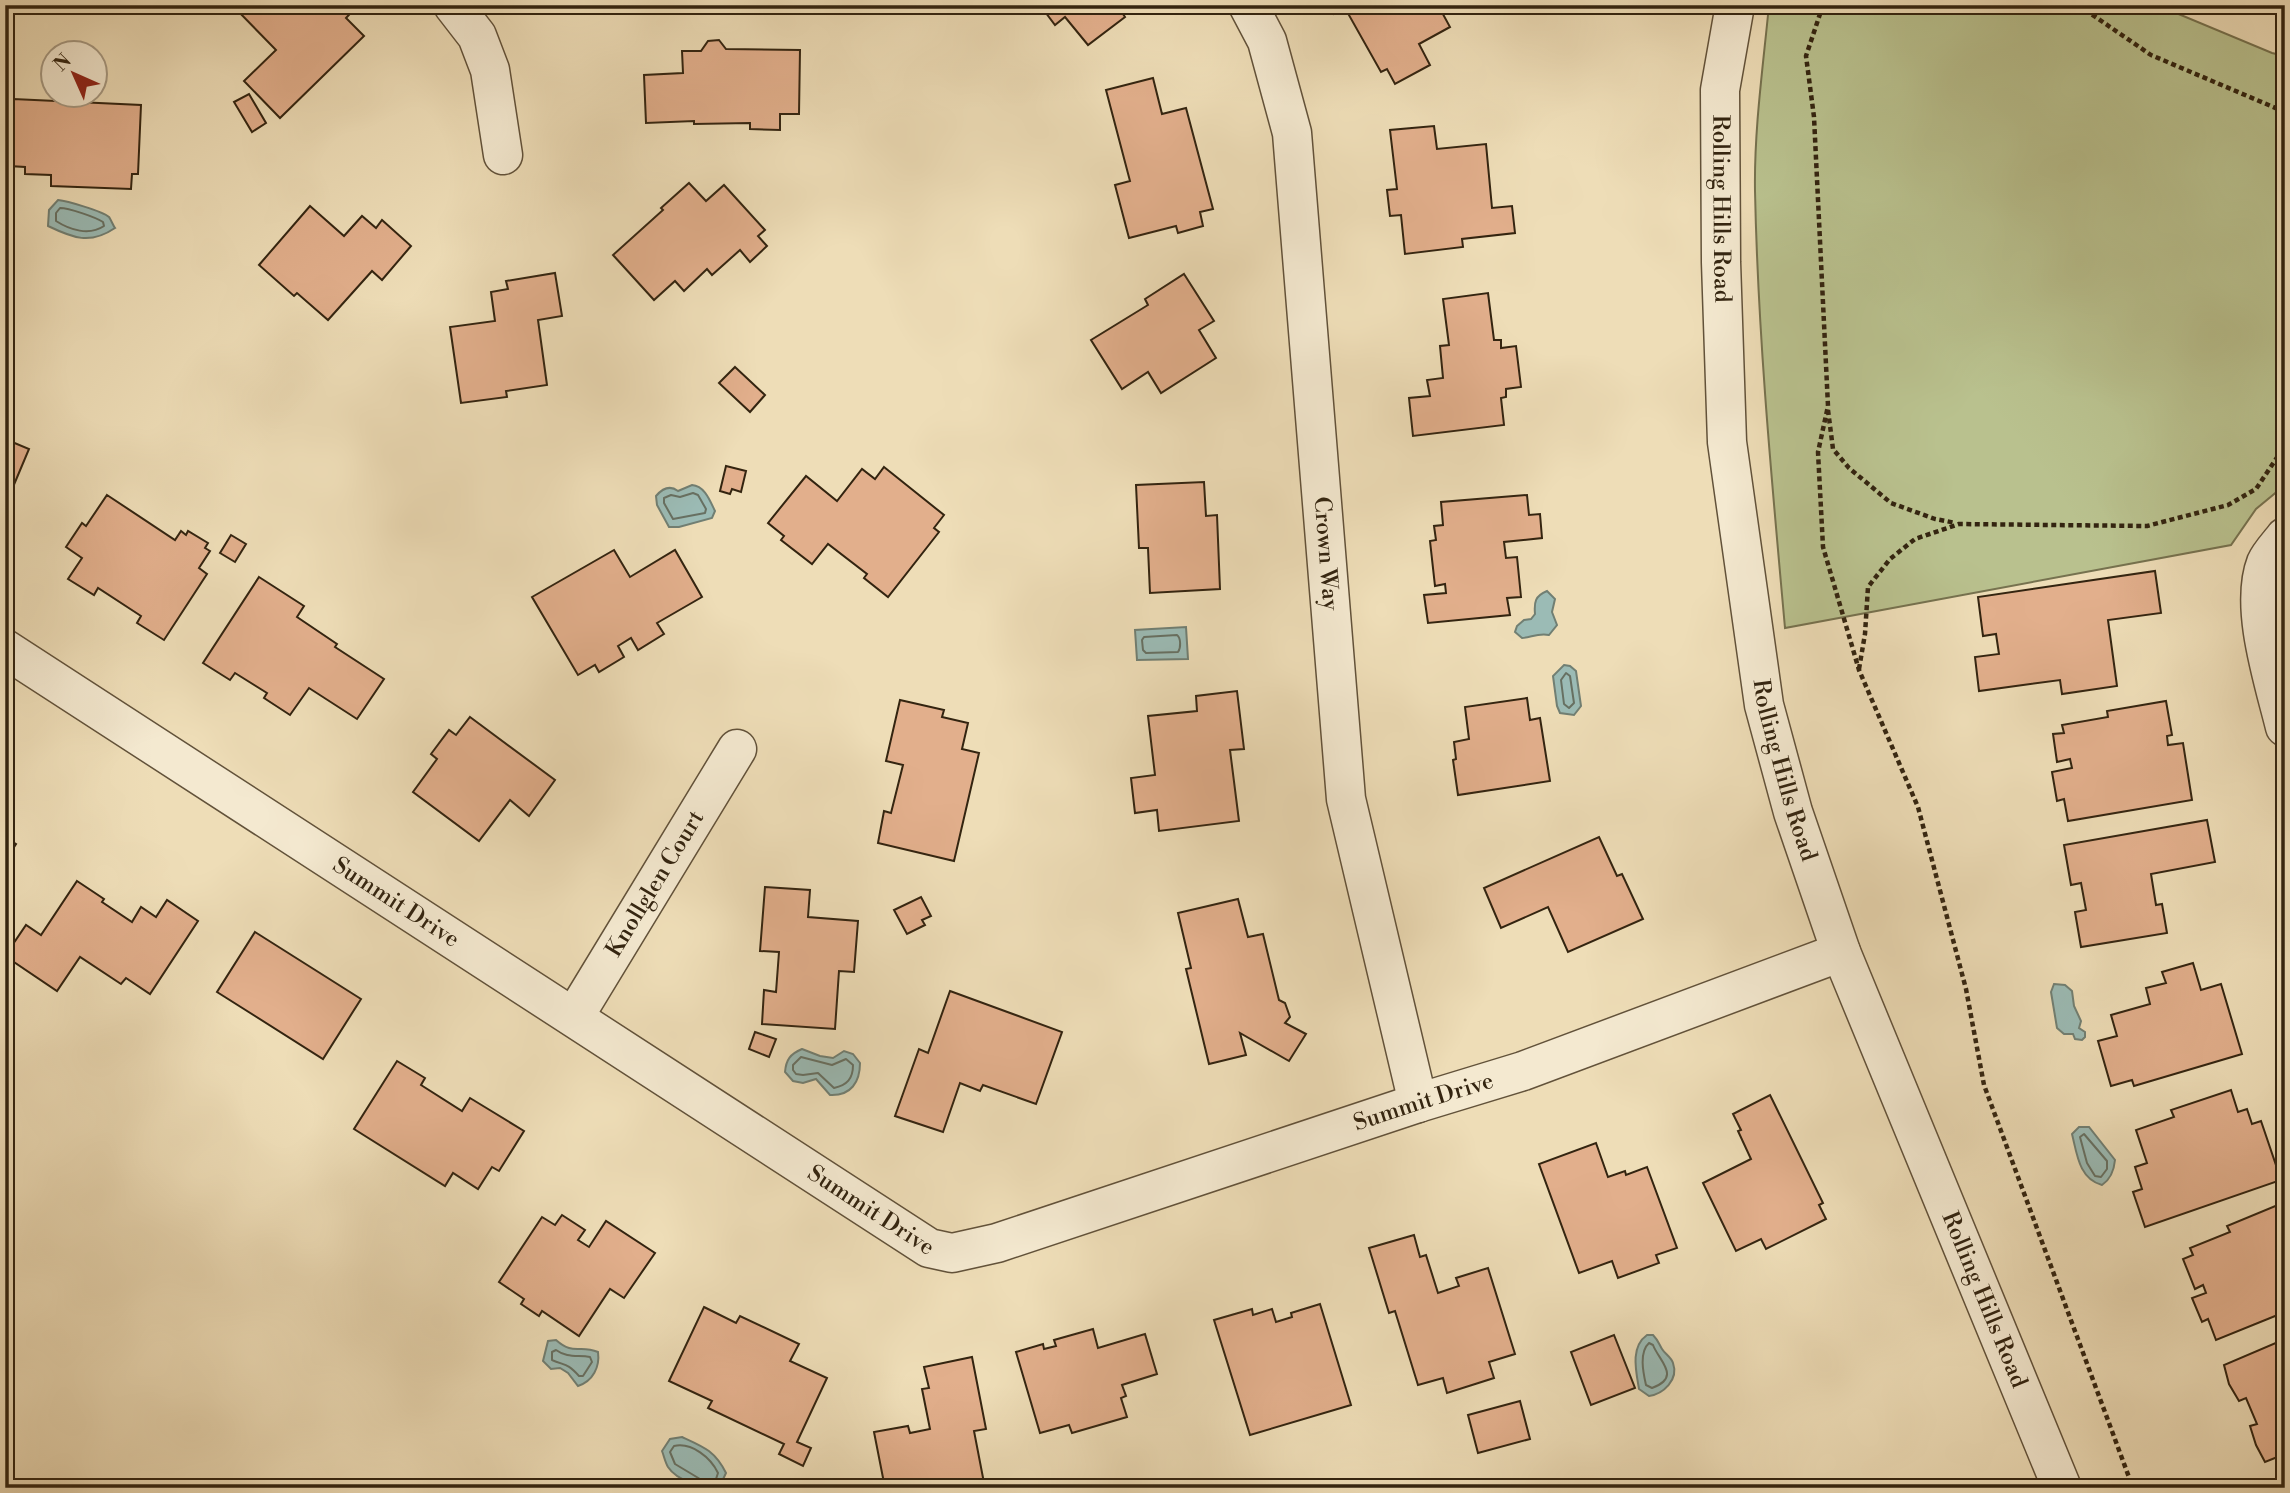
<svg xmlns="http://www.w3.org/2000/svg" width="2290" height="1493" font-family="'Libre Bodoni',serif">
  <rect width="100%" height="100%" fill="#eeddb7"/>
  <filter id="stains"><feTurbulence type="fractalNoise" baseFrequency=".00286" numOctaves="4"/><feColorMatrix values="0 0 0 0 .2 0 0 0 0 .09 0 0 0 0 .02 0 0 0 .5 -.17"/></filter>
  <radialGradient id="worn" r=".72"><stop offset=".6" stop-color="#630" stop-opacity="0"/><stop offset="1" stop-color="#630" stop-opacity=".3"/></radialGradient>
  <path fill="#b9c18e" stroke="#76724f" stroke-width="2" d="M 1769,5 L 2157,5 L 2272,53 L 2285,56 L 2285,485 L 2256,509 L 2231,545 L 1785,628 C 1772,483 1758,337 1755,191 C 1754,130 1763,67 1769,5 Z"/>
  <g fill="#9bbbb5" stroke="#717f73" stroke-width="2">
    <path d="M 58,200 C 67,201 102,211 109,217 C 110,218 114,227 115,228 C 90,245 73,238 48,226 L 49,210 Z"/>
    <path d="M 692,485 C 705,486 710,501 715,511 L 712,518 L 679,527 L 669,527 L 657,505 L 656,496 C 662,489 670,485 678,491 Z"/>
    <path d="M 1547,591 L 1555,599 L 1552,612 L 1557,625 L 1549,635 C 1538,633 1532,637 1522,638 L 1515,632 L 1517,626 L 1524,620 L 1531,619 L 1535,614 C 1534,602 1535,596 1547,591 Z"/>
    <polygon points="1186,627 1188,659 1137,660 1135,630"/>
    <polygon points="1564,665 1570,666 1576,671 1581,706 1574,715 1560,713 1557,706 1553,676"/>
    <polygon points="2054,984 2065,985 2072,991 2074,1006 2081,1021 2079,1028 2085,1032 2085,1037 2082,1040 2075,1039 2073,1034 2064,1034 2057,1028 2051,992"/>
    <path d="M 802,1049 L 820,1056 L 833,1058 L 844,1051 L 853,1054 L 860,1063 C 860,1082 851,1096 830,1095 L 816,1079 L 803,1083 L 793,1081 L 785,1072 C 786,1060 790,1054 802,1049 Z"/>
    <path d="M 2079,1127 L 2089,1127 L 2115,1160 C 2114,1171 2111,1179 2102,1185 C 2079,1179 2077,1154 2072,1134 Z"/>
    <path d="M 1647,1335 L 1653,1335 C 1658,1340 1659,1344 1662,1349 C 1665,1354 1671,1357 1673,1363 C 1679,1380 1663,1394 1649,1396 L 1639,1389 C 1636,1371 1630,1347 1647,1335 Z"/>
    <path d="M 556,1340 C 574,1356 579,1344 598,1352 C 600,1367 593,1381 578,1386 L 568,1373 L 560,1368 L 551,1369 L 543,1361 L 548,1341 Z"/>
    <path d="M 682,1437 C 704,1447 715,1451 726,1473 L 719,1488 C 703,1488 677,1481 668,1467 C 665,1462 664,1456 662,1451 L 670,1439 Z"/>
  </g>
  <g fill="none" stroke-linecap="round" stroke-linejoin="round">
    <g stroke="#677062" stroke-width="2">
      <path d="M 60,208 C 69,208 95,217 103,222 L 104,226 C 89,236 70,230 56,221 L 56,213 Z"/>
      <polygon points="693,493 698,495 706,509 705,513 673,519 664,503 664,498 671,495 680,497"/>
      <path d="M 1177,635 C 1181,638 1181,648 1178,652 L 1146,653 L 1143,650 L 1142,640 L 1144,637 Z"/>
      <polygon points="1566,673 1570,676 1574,703 1569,708 1564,704 1561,680"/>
      <path d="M 801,1057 L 832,1065 L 846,1059 L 853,1065 C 853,1079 847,1085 834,1088 L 818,1073 L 803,1075 L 796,1074 L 793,1070 L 793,1065 Z"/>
      <polygon points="2084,1134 2107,1161 2107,1169 2101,1177 2095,1176 2087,1163 2080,1137"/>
      <path d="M 1649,1343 L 1653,1345 C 1659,1361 1682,1377 1652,1388 L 1646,1385 C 1643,1372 1639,1352 1649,1343 Z"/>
      <path d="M 556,1350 C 567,1358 577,1355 590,1357 L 592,1362 L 583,1376 L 579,1376 C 567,1363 566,1366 552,1360 L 552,1352 Z"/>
      <path d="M 704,1488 L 700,1479 L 675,1464 L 670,1452 L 674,1446 C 692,1442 711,1458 718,1473 L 713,1488"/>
    </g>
  </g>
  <g fill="#e2af8c" stroke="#332410" stroke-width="2">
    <polygon points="358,5 346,18 364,36 280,118 244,81 276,50 233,6"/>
    <polygon points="1040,5 1117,5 1125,17 1088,45 1065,17 1055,25"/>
    <polygon points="1329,5 1438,5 1450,27 1419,44 1430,65 1395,84 1387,69 1381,72 1345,8 1334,14"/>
    <polygon points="719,40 726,49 800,50 799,114 780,114 780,130 750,129 750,123 694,124 694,121 646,123 644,75 683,73 682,51 701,51 708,41"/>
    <polygon points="1153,78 1162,114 1186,108 1213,209 1200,212 1203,226 1178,233 1176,226 1129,238 1115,185 1130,181 1106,90"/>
    <polygon points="249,94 266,123 252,132 234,102"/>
    <polygon points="13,99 141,105 138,174 132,174 131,189 51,186 51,175 25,174 25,167 9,166"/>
    <polygon points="1434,126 1437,149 1486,144 1492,208 1512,206 1515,233 1462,239 1463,247 1405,254 1401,215 1390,216 1387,190 1397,189 1390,130"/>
    <polygon points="689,183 706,201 724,185 765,230 758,236 767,246 750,262 740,250 712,275 707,269 684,291 675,281 654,300 613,255 663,210 661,208"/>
    <polygon points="310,206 344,236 362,216 376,228 382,220 411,246 382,280 372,271 328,320 297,293 294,296 259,265"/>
    <polygon points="555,273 562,316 538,320 547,385 506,391 507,397 461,403 450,327 495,321 491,292 508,289 506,281"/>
    <polygon points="1184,274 1214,321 1199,330 1216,358 1161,393 1148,372 1122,389 1091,340 1148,305 1145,299"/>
    <polygon points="1488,293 1494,340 1501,340 1501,348 1516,346 1521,387 1506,389 1506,397 1501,398 1504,425 1413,436 1409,398 1430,396 1427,380 1443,378 1440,346 1449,345 1443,299"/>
    <polygon points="735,367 765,395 750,412 719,383"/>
    <polygon points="5,439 29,449 5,506"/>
    <polygon points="726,466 746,471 741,492 732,489 730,494 720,491"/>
    <polygon points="884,467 944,515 934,528 939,532 888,597 864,578 867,574 828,544 812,564 781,540 784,536 768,523 806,476 837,501 862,469 875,479"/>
    <polygon points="1204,482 1206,516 1217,515 1220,589 1150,593 1148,548 1139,548 1136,485"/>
    <polygon points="107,495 175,540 181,531 186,535 188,531 208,543 205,548 210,551 199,568 207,574 164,640 137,623 141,616 98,588 94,595 68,579 82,558 66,547 82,523 86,526"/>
    <polygon points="1527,495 1529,515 1540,514 1542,538 1504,542 1506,558 1517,557 1521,597 1507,598 1510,615 1428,623 1424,595 1446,593 1445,584 1435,586 1430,541 1436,540 1434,526 1443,525 1441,502"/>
    <polygon points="231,535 246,544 235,562 220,553"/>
    <polygon points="614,550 630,577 675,550 702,597 657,623 664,634 638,650 631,638 618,646 624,657 599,672 595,665 578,675 532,597"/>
    <polygon points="2155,571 2161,613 2108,620 2117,686 2062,694 2060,680 1979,691 1975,657 1999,654 1996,634 1983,636 1978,597"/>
    <polygon points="259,577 304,606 297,617 337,644 335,647 384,679 357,719 309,688 290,715 264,698 267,693 235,673 230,680 203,663"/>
    <polygon points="1237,691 1244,749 1230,750 1239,821 1159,831 1157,810 1135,813 1131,778 1155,775 1148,716 1197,711 1196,696"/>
    <polygon points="1527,698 1530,720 1540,718 1550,781 1458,795 1453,760 1456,759 1454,742 1469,739 1465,707"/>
    <polygon points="900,700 944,710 942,717 968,723 962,749 979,753 954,861 878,843 884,811 891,813 903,765 886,761"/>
    <polygon points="2166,701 2172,735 2167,736 2168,745 2183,743 2192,800 2068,821 2064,799 2057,801 2052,772 2072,768 2070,759 2057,762 2053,734 2064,733 2062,725 2108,717 2107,711"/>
    <polygon points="470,717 555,780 529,816 510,800 479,841 413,792 437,759 431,754 449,730 456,735"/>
    <polygon points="2207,820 2215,862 2151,874 2156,905 2162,904 2167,933 2081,947 2075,912 2086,910 2081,883 2071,885 2064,845"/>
    <polygon points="5,837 16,844 5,861"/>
    <polygon points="1599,837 1617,876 1622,874 1643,919 1568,952 1548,907 1501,928 1484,888"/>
    <polygon points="77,881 104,899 102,902 132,922 141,907 156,917 167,900 198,921 150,994 126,978 121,984 80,957 57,991 5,956 26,925 41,935"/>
    <polygon points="765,887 810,890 808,917 858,921 854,972 839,971 835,1029 762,1024 764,990 776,992 779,952 760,951"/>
    <polygon points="921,897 931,916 922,920 925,925 907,934 894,910"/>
    <polygon points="1238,899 1248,937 1263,934 1279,1000 1285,1003 1290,1017 1285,1023 1306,1034 1289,1061 1240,1033 1246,1055 1209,1064 1186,969 1191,968 1178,913"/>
    <polygon points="255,932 361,999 323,1059 217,992"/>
    <polygon points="2193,963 2201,990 2221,984 2242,1054 2134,1086 2132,1080 2111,1086 2098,1041 2117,1036 2111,1015 2150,1004 2146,988 2166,983 2162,972"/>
    <polygon points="950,991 1062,1032 1036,1104 983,1085 980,1091 960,1083 943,1132 895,1116 919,1049 928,1053"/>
    <polygon points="755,1032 776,1039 769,1057 749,1049"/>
    <polygon points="397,1061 425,1078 421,1085 462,1111 470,1098 524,1131 499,1171 492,1167 478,1189 453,1173 445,1186 354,1129"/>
    <polygon points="2231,1090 2238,1112 2247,1109 2252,1124 2261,1121 2281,1180 2145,1227 2133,1192 2142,1189 2135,1167 2147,1163 2136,1130 2174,1117 2171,1110"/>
    <polygon points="1770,1095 1823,1203 1819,1205 1826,1219 1766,1249 1761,1239 1736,1251 1703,1183 1751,1159 1738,1131 1741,1130 1733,1114"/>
    <polygon points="1596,1143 1608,1177 1625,1171 1626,1175 1647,1167 1677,1248 1656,1255 1659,1263 1618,1278 1612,1261 1579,1273 1539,1164"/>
    <polygon points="2285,1202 2285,1312 2216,1340 2208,1319 2202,1322 2192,1298 2206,1293 2203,1285 2195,1289 2183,1259 2193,1255 2190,1248 2230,1232 2227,1226"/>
    <polygon points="562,1215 585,1230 578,1240 589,1247 606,1221 655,1253 624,1298 610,1289 579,1336 542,1311 539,1316 521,1304 524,1299 499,1282 542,1217 555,1225"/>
    <polygon points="1414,1235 1420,1257 1426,1255 1438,1293 1459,1286 1456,1278 1488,1268 1515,1354 1489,1362 1494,1378 1447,1393 1443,1378 1418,1385 1395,1311 1389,1313 1369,1248"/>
    <polygon points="1320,1304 1351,1405 1250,1435 1214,1320 1252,1309 1253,1315 1272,1309 1276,1322 1292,1317 1291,1313"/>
    <polygon points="704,1307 736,1323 740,1316 799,1344 790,1361 827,1378 797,1442 811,1448 803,1466 779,1454 784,1444 708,1408 712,1401 669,1381"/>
    <polygon points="1093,1329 1098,1348 1145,1334 1157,1374 1122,1385 1126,1396 1121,1398 1127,1417 1072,1433 1069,1425 1040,1433 1016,1352 1043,1344 1044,1349 1056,1346 1054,1340"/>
    <polygon points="1614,1335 1635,1388 1591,1405 1571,1352"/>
    <polygon points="2285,1339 2285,1454 2265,1462 2256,1445 2250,1426 2257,1424 2246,1398 2239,1401 2229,1384 2224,1365"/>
    <polygon points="972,1357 986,1429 974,1431 985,1488 885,1488 874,1432 908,1426 910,1433 930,1429 922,1389 929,1388 924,1367"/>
    <polygon points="1520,1401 1530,1439 1478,1453 1468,1415"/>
  </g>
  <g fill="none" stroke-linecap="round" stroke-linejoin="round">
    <g stroke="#62523a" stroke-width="41">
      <g id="minor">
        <polyline points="453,5 477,36 490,70 503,155"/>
        <path id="s1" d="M 1248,5 L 1267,41 L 1292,133 L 1346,799 L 1418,1103"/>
        <path d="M 2285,537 C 2279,545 2270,554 2266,563 C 2249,607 2274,682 2285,727"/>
        <path id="s2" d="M 5,649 L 929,1248 L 952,1253 L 997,1243 L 1418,1103 L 1523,1071 L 1841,952"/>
        <path id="s3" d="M 574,1017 L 737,749"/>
      </g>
    </g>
    <g stroke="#62523a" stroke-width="41">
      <g id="tertiary">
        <path id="s4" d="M 1735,5 L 1720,90 L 1721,262 L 1727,442 L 1764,705 L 1793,812 L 1841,952 L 2062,1488"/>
      </g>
    </g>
    <g stroke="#332410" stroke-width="4.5" stroke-dasharray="5 3.5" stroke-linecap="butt">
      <polyline points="1823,5 1806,56 1814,117 1828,406 1818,452 1823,547 1859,670 1918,807 1966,989 1984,1085 2133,1488"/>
      <polyline points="2078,5 2151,55 2285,112"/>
      <polyline points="1828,410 1833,449 1849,468 1891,503 1935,519 1956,523"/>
      <polyline points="1859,669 1865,634 1868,587 1890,559 1915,539 1959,524 2147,526 2228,505 2256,489 2278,456 2285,399"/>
    </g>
    <use href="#minor" stroke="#f4e9d0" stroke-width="38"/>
    <use href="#tertiary" stroke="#f4e9d0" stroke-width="38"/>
  </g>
  <g text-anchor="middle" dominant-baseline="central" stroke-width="5" stroke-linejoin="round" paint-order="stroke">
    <g font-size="23" fill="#332410" stroke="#f4e9d0">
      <text stroke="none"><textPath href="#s4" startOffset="205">Rolling Hills Road</textPath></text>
      <text stroke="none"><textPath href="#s1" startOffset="558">Crown Way</textPath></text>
      <text stroke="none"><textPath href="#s4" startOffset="772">Rolling Hills Road</textPath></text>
      <text stroke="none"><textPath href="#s3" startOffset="156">Knollglen Court</textPath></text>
      <text stroke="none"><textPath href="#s2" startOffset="466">Summit Drive</textPath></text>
      <text stroke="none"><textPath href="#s2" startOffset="1620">Summit Drive</textPath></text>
      <text stroke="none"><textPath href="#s2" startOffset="1032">Summit Drive</textPath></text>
      <text stroke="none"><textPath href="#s4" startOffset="1339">Rolling Hills Road</textPath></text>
    </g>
  </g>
  <rect width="2290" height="1493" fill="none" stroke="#eeddb7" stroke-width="28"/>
  <rect x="7" y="7" width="2276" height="1479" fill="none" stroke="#332410" stroke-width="3.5"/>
  <rect x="14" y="14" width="2262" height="1465" fill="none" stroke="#332410" stroke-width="2"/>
  <g transform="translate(74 74) rotate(315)"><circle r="33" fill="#f4e9d0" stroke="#a79a83" stroke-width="2"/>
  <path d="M0-5L12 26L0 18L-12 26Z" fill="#8f2418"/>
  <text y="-10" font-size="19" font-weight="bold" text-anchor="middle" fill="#332410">N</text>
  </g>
  <rect width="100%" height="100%" filter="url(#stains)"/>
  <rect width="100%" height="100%" fill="url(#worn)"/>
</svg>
